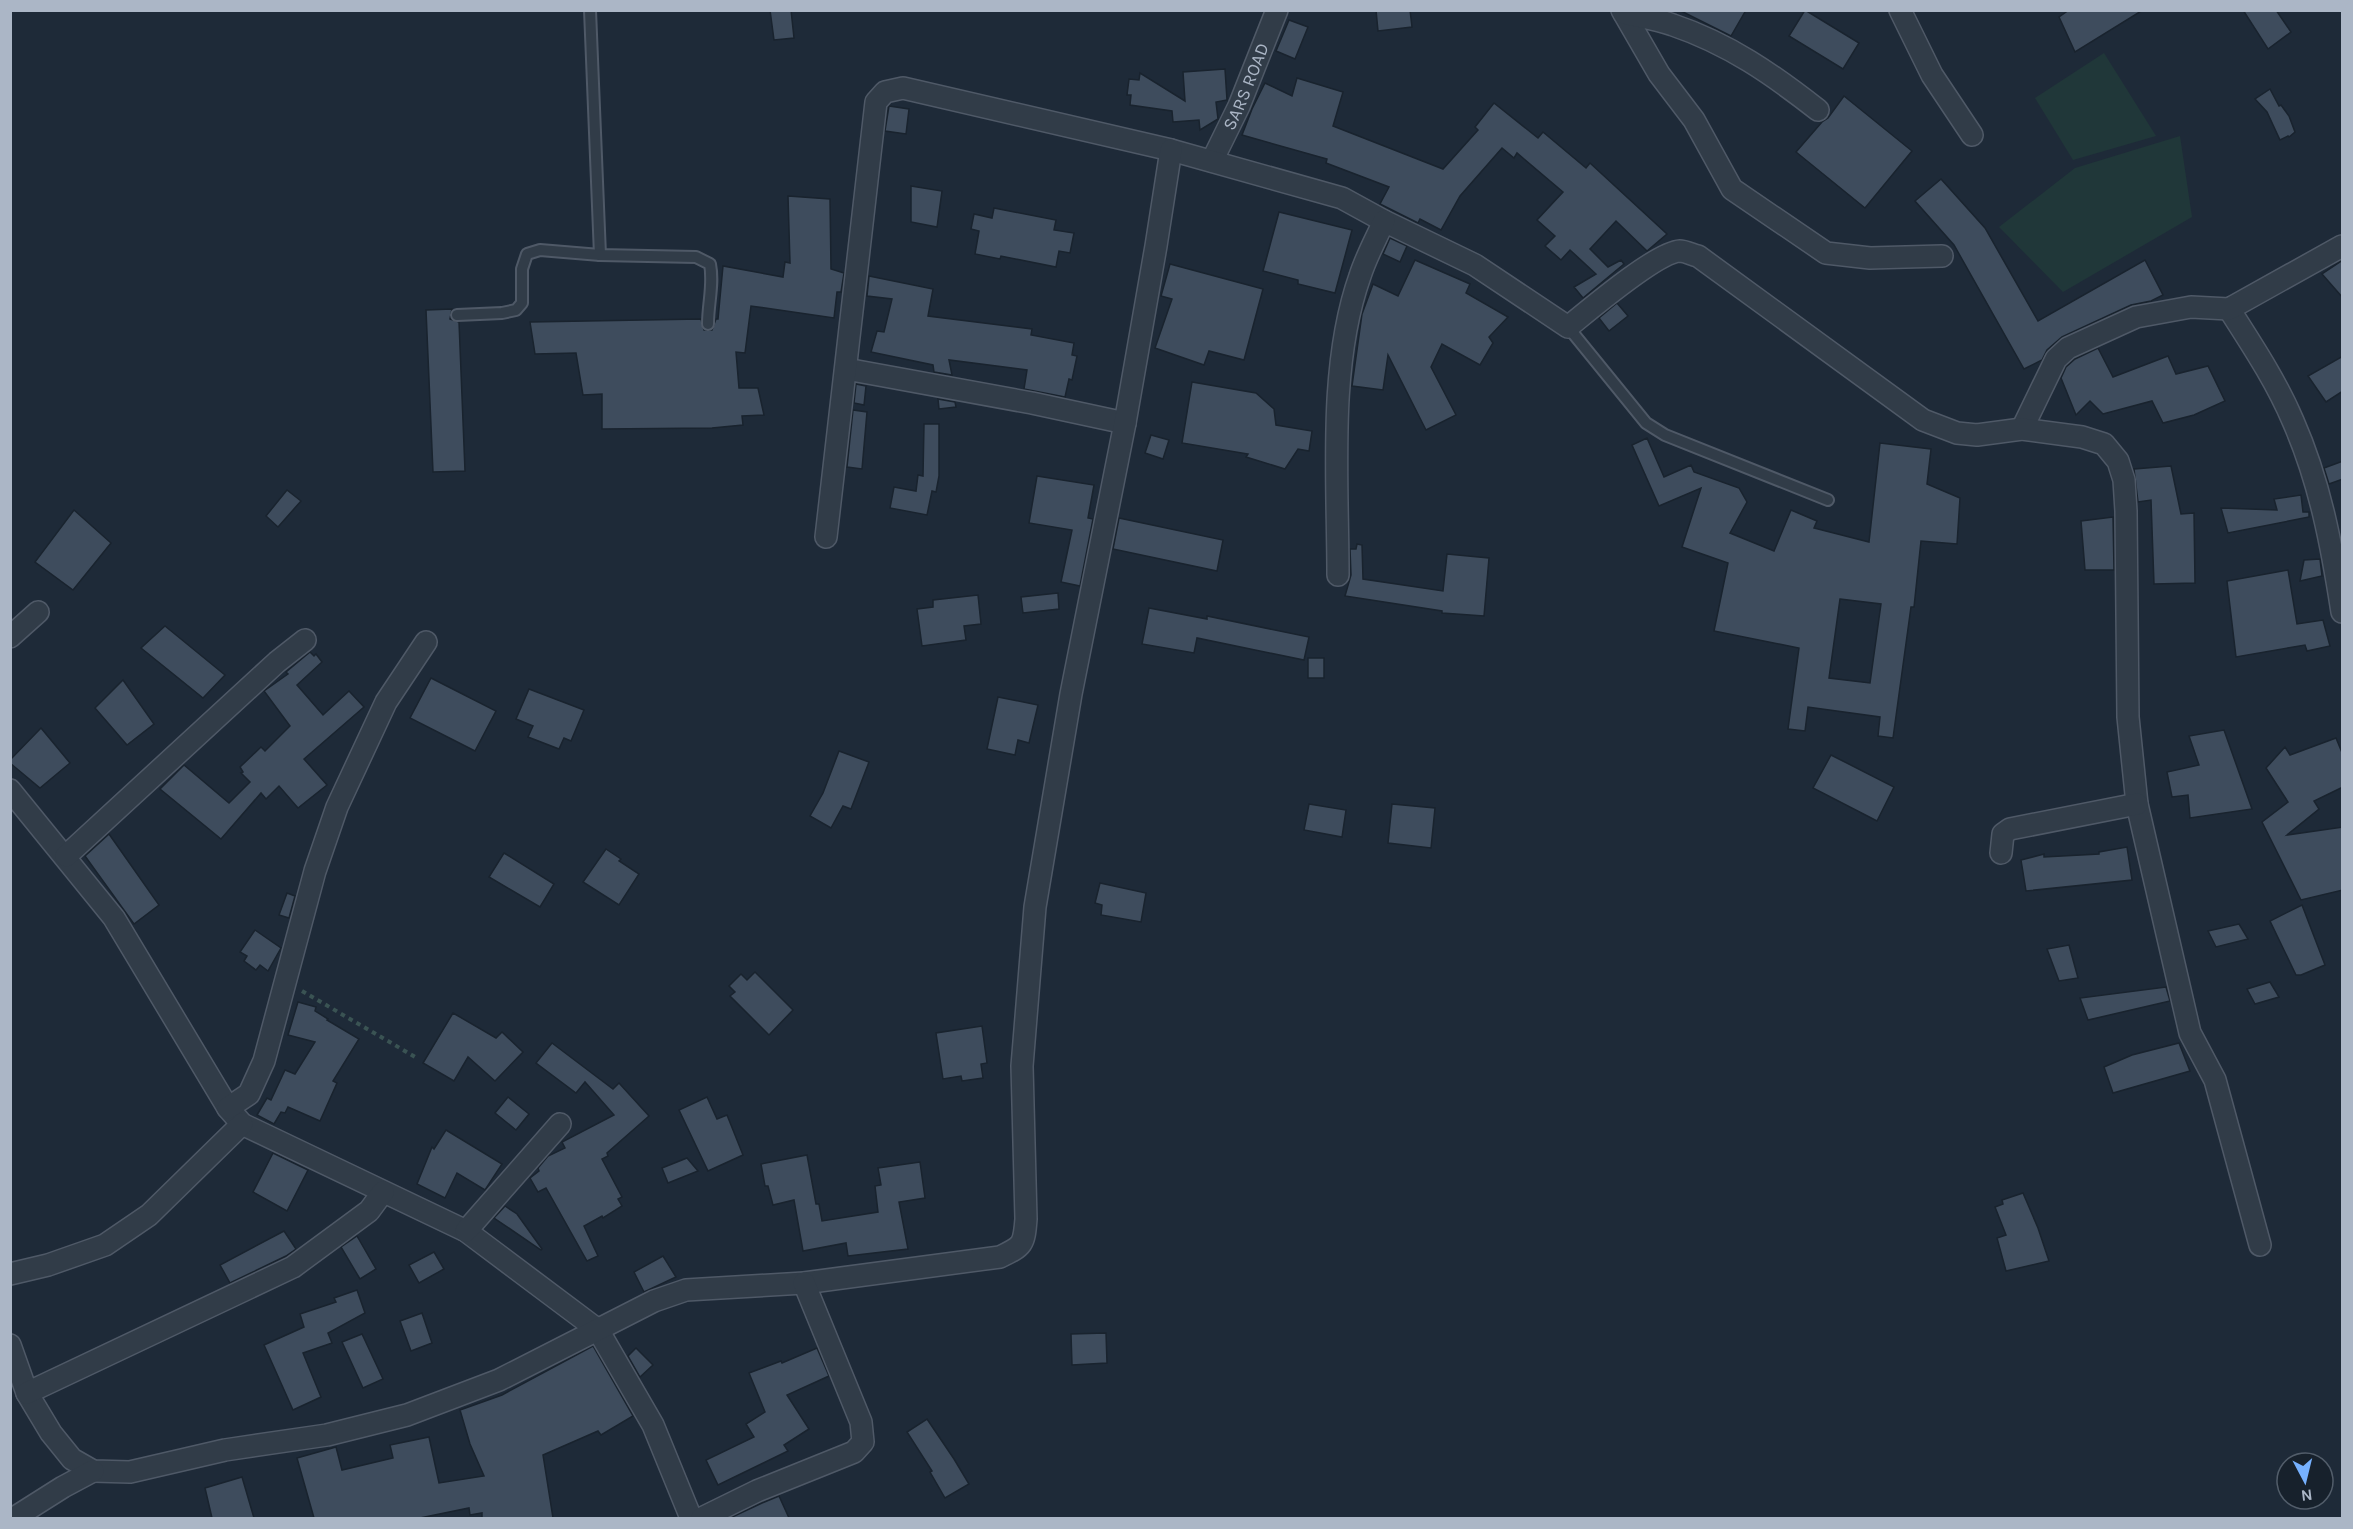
<svg xmlns="http://www.w3.org/2000/svg" width="2353" height="1529" font-family="Karla,sans-serif">
  <rect width="100%" height="100%" fill="#1e2a38"/>
  <g fill="#203739">
    <polygon points="2104,53 2156,136 2073,160 2035,98"/>
    <polygon points="2180,136 2192,217 2063,292 1999,227 2075,168"/>
  </g>
  <g fill="#3e4c5d" stroke="#19232e" stroke-width="1.5" fill-rule="evenodd">
    <polygon points="770,10 791,10 794,38 774,40"/>
    <polygon points="1376,10 1410,10 1412,27 1378,31"/>
    <polygon points="1679,10 1746,10 1731,36"/>
    <polygon points="1805,10 1859,43 1843,69 1789,36"/>
    <polygon points="2069,10 2143,10 2075,52 2059,17"/>
    <polygon points="2243,10 2276,10 2291,32 2268,49"/>
    <polygon points="1289,20 1308,27 1295,59 1276,51"/>
    <polygon points="1225,69 1227,100 1216,102 1218,119 1200,130 1199,120 1173,122 1172,111 1130,105 1131,95 1127,95 1129,79 1139,80 1140,73 1185,101 1183,72"/>
    <polygon points="1297,78 1343,92 1333,126 1443,169 1478,130 1475,127 1494,103 1538,138 1543,132 1586,168 1590,163 1667,234 1647,251 1616,221 1590,249 1608,267 1621,260 1624,264 1583,298 1574,287 1596,274 1570,250 1561,260 1545,246 1555,236 1537,220 1563,192 1517,153 1514,158 1502,148 1460,196 1441,230 1420,219 1418,223 1380,204 1389,187 1326,163 1327,159 1242,135 1252,109 1265,83 1292,96"/>
    <polygon points="2270,89 2279,106 2281,105 2289,116 2295,132 2289,137 2288,136 2280,140 2267,112 2255,99"/>
    <polygon points="1844,96 1912,151 1865,208 1796,152 1822,122 1828,118"/>
    <polygon points="889,106 909,109 906,134 885,131"/>
    <polygon points="1941,179 1985,228 2038,321 2145,260 2163,295 2151,301 2131,305 2062,337 2047,350 2042,360 2024,369 1954,245 1915,201"/>
    <polygon points="911,186 942,191 937,227 911,222"/>
    <polygon points="788,196 830,199 831,269 844,273 841,292 837,292 834,318 751,306 745,353 736,352 739,388 758,388 764,415 742,416 743,425 712,428 602,429 602,394 583,395 576,353 535,354 530,322 701,319 704,330 712,330 716,319 718,319 723,266 783,277 785,262 790,263"/>
    <polygon points="994,208 1056,220 1054,230 1074,233 1070,253 1059,251 1056,267 1001,256 1000,259 975,254 979,231 971,229 974,214 992,218"/>
    <polygon points="1279,212 1352,230 1335,293 1298,284 1298,280 1263,271"/>
    <polygon points="1390,238 1407,246 1400,262 1383,254"/>
    <polygon points="1415,260 1470,284 1466,293 1508,317 1489,337 1493,343 1480,365 1442,344 1431,367 1456,415 1426,430 1388,355 1383,390 1352,386 1362,314 1373,284 1398,296"/>
    <polygon points="2343,260 2343,298 2322,274"/>
    <polygon points="1170,264 1263,289 1244,360 1209,351 1204,365 1155,348 1172,299 1161,296"/>
    <polygon points="869,276 933,289 928,316 1032,329 1031,335 1074,343 1072,355 1077,356 1072,380 1069,379 1065,397 1024,389 1027,370 949,360 952,375 934,372 933,365 871,352 877,331 884,332 892,299 867,296"/>
    <polygon points="1617,303 1628,316 1609,331 1599,318"/>
    <polygon points="452,309 450,319 459,322 465,471 433,472 426,310"/>
    <polygon points="2098,348 2113,377 2168,356 2176,374 2208,366 2225,401 2194,415 2163,423 2152,401 2103,414 2090,401 2076,415 2061,378 2066,367 2075,359"/>
    <polygon points="2343,356 2343,391 2326,402 2308,376"/>
    <polygon points="1192,382 1256,393 1274,409 1276,425 1312,431 1309,451 1298,449 1285,469 1246,457 1248,454 1182,443"/>
    <polygon points="856,384 866,386 864,405 854,403"/>
    <polygon points="938,399 955,402 956,407 939,409"/>
    <polygon points="853,410 867,412 862,469 847,467"/>
    <polygon points="924,424 939,424 939,476 936,492 932,491 927,515 890,508 894,487 916,491 918,475 923,476"/>
    <polygon points="1151,435 1169,440 1163,459 1145,453"/>
    <path d="M 1647,438 L 1664,477 L 1691,465 L 1694,472 L 1739,488 L 1747,502 L 1730,533 L 1774,551 L 1791,510 L 1817,521 L 1814,528 L 1869,542 L 1880,443 L 1931,449 L 1927,484 L 1960,498 L 1957,544 L 1921,541 L 1914,607 L 1911,607 L 1893,738 L 1878,736 L 1880,717 L 1808,707 L 1805,731 L 1788,729 L 1799,648 L 1714,631 L 1728,563 L 1682,547 L 1701,488 L 1659,506 L 1632,445 ZM 1840,599 L 1881,604 L 1870,683 L 1829,678 Z"/>
    <polygon points="2343,461 2343,479 2329,484 2324,468"/>
    <polygon points="2171,466 2181,514 2194,513 2195,583 2154,584 2151,500 2138,502 2134,469"/>
    <polygon points="1037,476 1094,485 1088,518 1093,519 1080,586 1061,582 1072,530 1029,523"/>
    <polygon points="287,490 301,501 278,527 266,516"/>
    <polygon points="2301,495 2303,512 2309,512 2309,517 2228,533 2221,508 2277,510 2274,499"/>
    <polygon points="74,510 111,543 73,590 35,562"/>
    <polygon points="2113,517 2114,570 2085,570 2081,521"/>
    <polygon points="1119,518 1223,540 1217,571 1113,549"/>
    <polygon points="1357,544 1362,545 1363,579 1443,591 1447,554 1489,558 1484,616 1442,613 1442,611 1345,596 1351,575 1350,549 1356,549"/>
    <polygon points="2320,559 2322,576 2300,581 2304,560"/>
    <polygon points="2288,570 2297,624 2323,620 2330,646 2307,651 2305,645 2236,657 2227,581"/>
    <polygon points="1058,593 1059,609 1023,613 1021,597"/>
    <polygon points="978,595 981,624 964,626 966,640 922,646 917,609 933,607 933,600"/>
    <polygon points="1149,608 1207,619 1207,616 1309,637 1304,660 1197,638 1194,653 1142,644"/>
    <polygon points="165,626 225,675 203,698 141,648"/>
    <polygon points="310,652 314,656 316,654 322,662 297,685 323,715 349,691 364,707 304,759 327,785 298,808 279,786 266,799 261,793 221,839 160,789 184,765 229,803 250,782 241,773 243,772 240,767 261,747 265,751 290,726 264,691 288,674 286,672"/>
    <rect x="1308" y="658" width="16" height="20"/>
    <polygon points="431,678 496,711 475,751 410,718"/>
    <polygon points="123,680 154,724 127,745 95,708"/>
    <polygon points="529,689 584,710 571,741 564,738 559,749 528,737 533,726 516,719"/>
    <polygon points="998,697 1038,705 1029,743 1018,740 1015,755 987,749"/>
    <polygon points="41,728 70,763 40,788 10,763 10,760"/>
    <polygon points="2224,730 2252,809 2190,818 2188,795 2172,797 2167,772 2199,765 2189,736"/>
    <polygon points="2336,738 2343,755 2343,787 2314,801 2319,809 2287,835 2343,827 2343,890 2301,900 2262,822 2288,802 2266,768 2285,747 2290,755"/>
    <polygon points="839,751 869,762 851,809 843,806 831,828 810,816 823,793"/>
    <polygon points="1831,755 1894,787 1877,821 1813,788"/>
    <polygon points="1309,804 1346,810 1342,837 1304,830"/>
    <polygon points="1392,804 1435,808 1431,848 1388,843"/>
    <polygon points="109,834 159,905 134,924 85,856"/>
    <polygon points="2127,847 2132,880 2026,891 2021,860 2044,854 2044,857 2099,854 2099,852"/>
    <polygon points="606,849 621,859 619,861 639,874 619,905 583,882"/>
    <polygon points="504,853 554,884 540,907 489,877"/>
    <polygon points="1100,883 1146,893 1141,922 1101,915 1102,905 1095,903"/>
    <polygon points="287,893 295,896 289,918 279,915"/>
    <polygon points="2302,905 2325,965 2301,975 2296,975 2270,921"/>
    <polygon points="2239,924 2248,939 2216,947 2208,931"/>
    <polygon points="255,930 281,948 268,971 260,965 256,970 244,961 247,956 240,952"/>
    <polygon points="2069,945 2078,978 2059,981 2047,949"/>
    <polygon points="755,972 793,1010 769,1035 730,996 735,992 729,986 741,974 747,980"/>
    <polygon points="2270,982 2279,997 2255,1004 2247,989"/>
    <polygon points="2166,987 2170,1001 2088,1020 2080,998"/>
    <polygon points="298,1002 316,1007 315,1011 328,1019 327,1020 359,1039 333,1081 337,1083 320,1121 288,1107 285,1113 281,1112 274,1124 257,1115 267,1098 271,1100 285,1070 295,1074 315,1042 288,1035"/>
    <polygon points="453,1013 496,1038 502,1032 523,1052 495,1081 468,1057 454,1081 423,1063"/>
    <polygon points="982,1026 987,1063 981,1064 983,1078 962,1081 961,1076 943,1079 936,1033"/>
    <polygon points="552,1043 613,1089 619,1083 649,1116 607,1153 608,1156 602,1159 622,1197 618,1199 622,1206 603,1218 602,1216 584,1226 598,1256 587,1261 546,1188 538,1192 530,1178 539,1171 538,1168 548,1156 565,1148 562,1142 614,1115 585,1082 576,1093 536,1063"/>
    <polygon points="2179,1043 2190,1071 2113,1093 2104,1067 2132,1055"/>
    <polygon points="508,1097 529,1114 516,1130 495,1113"/>
    <polygon points="707,1097 717,1119 727,1115 743,1155 708,1171 679,1110"/>
    <polygon points="446,1130 502,1164 485,1190 457,1173 445,1198 417,1184 432,1147 434,1149"/>
    <polygon points="273,1153 308,1170 287,1211 253,1192"/>
    <polygon points="807,1155 816,1204 819,1204 822,1221 878,1212 875,1186 881,1185 878,1168 920,1162 925,1198 899,1202 908,1249 848,1256 846,1243 803,1251 794,1200 773,1205 768,1186 765,1186 761,1164"/>
    <polygon points="687,1158 698,1171 668,1183 662,1168"/>
    <polygon points="2023,1193 2038,1228 2049,1261 2006,1271 1997,1238 2006,1235 1995,1207 2003,1204 2002,1200"/>
    <polygon points="505,1206 517,1214 542,1249 541,1250 494,1218"/>
    <polygon points="284,1231 296,1249 286,1256 230,1283 220,1265"/>
    <polygon points="357,1236 376,1269 360,1279 341,1247"/>
    <polygon points="434,1252 444,1269 419,1283 409,1265"/>
    <polygon points="663,1256 676,1277 644,1292 634,1272"/>
    <polygon points="357,1290 365,1313 328,1333 332,1343 303,1353 321,1397 293,1410 264,1345 304,1327 300,1314 336,1302 334,1298"/>
    <polygon points="422,1313 432,1343 411,1351 400,1321"/>
    <polygon points="1106,1333 1107,1363 1072,1365 1071,1334"/>
    <polygon points="362,1334 383,1379 363,1388 342,1342"/>
    <polygon points="593,1346 633,1416 601,1435 598,1431 543,1455 553,1518 482,1518 482,1513 470,1515 469,1508 420,1518 314,1518 297,1458 336,1447 342,1470 393,1458 390,1445 429,1437 439,1483 484,1476 470,1444 460,1410 502,1395"/>
    <polygon points="636,1348 653,1365 640,1377 628,1356"/>
    <polygon points="817,1348 829,1376 787,1395 809,1429 784,1445 788,1451 718,1485 706,1460 754,1437 746,1424 765,1412 749,1373 781,1361 782,1363"/>
    <polygon points="927,1419 954,1459 969,1484 945,1498 930,1472 932,1471 907,1432"/>
    <polygon points="242,1477 254,1518 212,1518 205,1488"/>
    <polygon points="779,1496 789,1518 730,1518 762,1503"/>
  </g>
  <g fill="none" stroke-linecap="round" stroke-linejoin="round">
    <g stroke="#4f5967" stroke-width="14">
      <g id="lane">
        <polyline points="590,10 600,255"/>
        <path d="M 457,315 L 502,313 L 516,310 L 522,303 L 522,269 L 527,254 L 540,250 L 600,255 L 696,257 L 710,264 C 714,284 708,303 708,324"/>
        <polyline points="1568,327 1646,423 1665,435 1828,500"/>
      </g>
    </g>
    <g stroke="#4f5967" stroke-width="24">
      <g id="street">
        <polyline points="1622,10 1659,74 1694,120 1732,189 1826,253 1870,258 1942,256"/>
        <polyline points="1900,10 1932,75 1972,135"/>
        <path d="M 1624,13 C 1640,17 1657,19 1673,25 C 1729,44 1772,74 1818,110"/>
        <path id="s1" d="M 1212,161 L 1239,106 L 1277,10"/>
        <path d="M 2229,309 C 2252,345 2276,381 2293,421 C 2320,482 2332,547 2342,612"/>
        <polyline points="846,369 1032,403 1125,423"/>
        <polyline points="2022,429 2056,359 2068,348 2136,317 2191,307 2229,309 2342,246"/>
        <path d="M 826,537 L 876,102 L 885,92 L 903,88 L 1171,150 L 1342,198 L 1384,221 L 1475,265 L 1568,327 C 1589,310 1657,252 1680,251 C 1685,251 1693,255 1698,256 L 1923,420 L 1957,433 L 1977,435 L 2022,429 L 2082,437 L 2104,444 L 2118,461 L 2124,480 L 2126,511 L 2128,717 L 2137,804 L 2190,1033 L 2215,1080 L 2260,1245"/>
        <path d="M 1338,575 C 1338,480 1328,366 1360,276 C 1366,257 1376,239 1384,221"/>
        <polyline points="10,637 38,612"/>
        <polyline points="10,790 114,918 228,1108 242,1124 466,1231 598,1330 653,1425 691,1518"/>
        <polyline points="2001,853 2003,834 2010,829 2137,804"/>
        <polyline points="66,856 277,662 305,640"/>
        <polyline points="228,1108 249,1094 264,1061 315,871 337,807 386,702 426,642"/>
        <polyline points="466,1231 560,1124"/>
        <polyline points="10,1274 48,1265 105,1245 149,1215 242,1124"/>
        <path d="M 10,1345 L 27,1393 L 51,1433 L 72,1459 L 93,1471 L 130,1472 L 225,1450 L 327,1435 L 407,1415 L 499,1380 L 654,1301 L 686,1290 L 804,1283 L 1000,1257 C 1023,1246 1024,1245 1026,1219 L 1022,1066 L 1035,907 L 1071,694 L 1125,423 L 1156,246 L 1171,150"/>
        <polyline points="27,1393 293,1267 369,1211 383,1192"/>
        <polyline points="14,1518 63,1487 93,1471"/>
        <polyline points="702,1518 757,1491 854,1452 863,1442 861,1422 804,1283"/>
      </g>
    </g>
    <polyline stroke="#3a5353" stroke-width="4" stroke-dasharray="4.5 4.5" stroke-linecap="butt" points="302,991 417,1058"/>
    <use href="#lane" stroke="#313c48" stroke-width="10"/>
    <use href="#street" stroke="#313c48" stroke-width="21"/>
  </g>
  <g text-anchor="middle" dominant-baseline="central" stroke-width="4.5" stroke-linejoin="round" paint-order="stroke">
    <g font-size="18" fill="#abb6c6" stroke="#17212c">
      <text stroke="none"><textPath href="#s1" startOffset="82">SARS ROAD</textPath></text>
    </g>
  </g>
  <rect width="2353" height="1529" fill="none" stroke="#abb6c6" stroke-width="24"/>
  <g transform="translate(2305 1481) rotate(173)"><circle r="28" fill="#17212c" stroke="#525d6a" stroke-width="1.5"/>
  <path d="M0-4.5L10 22L0 15L-10 22Z" fill="#76b1ff"/>
  <text y="-9" font-size="16" font-weight="bold" text-anchor="middle" fill="#abb6c6">N</text>
  </g>
</svg>
